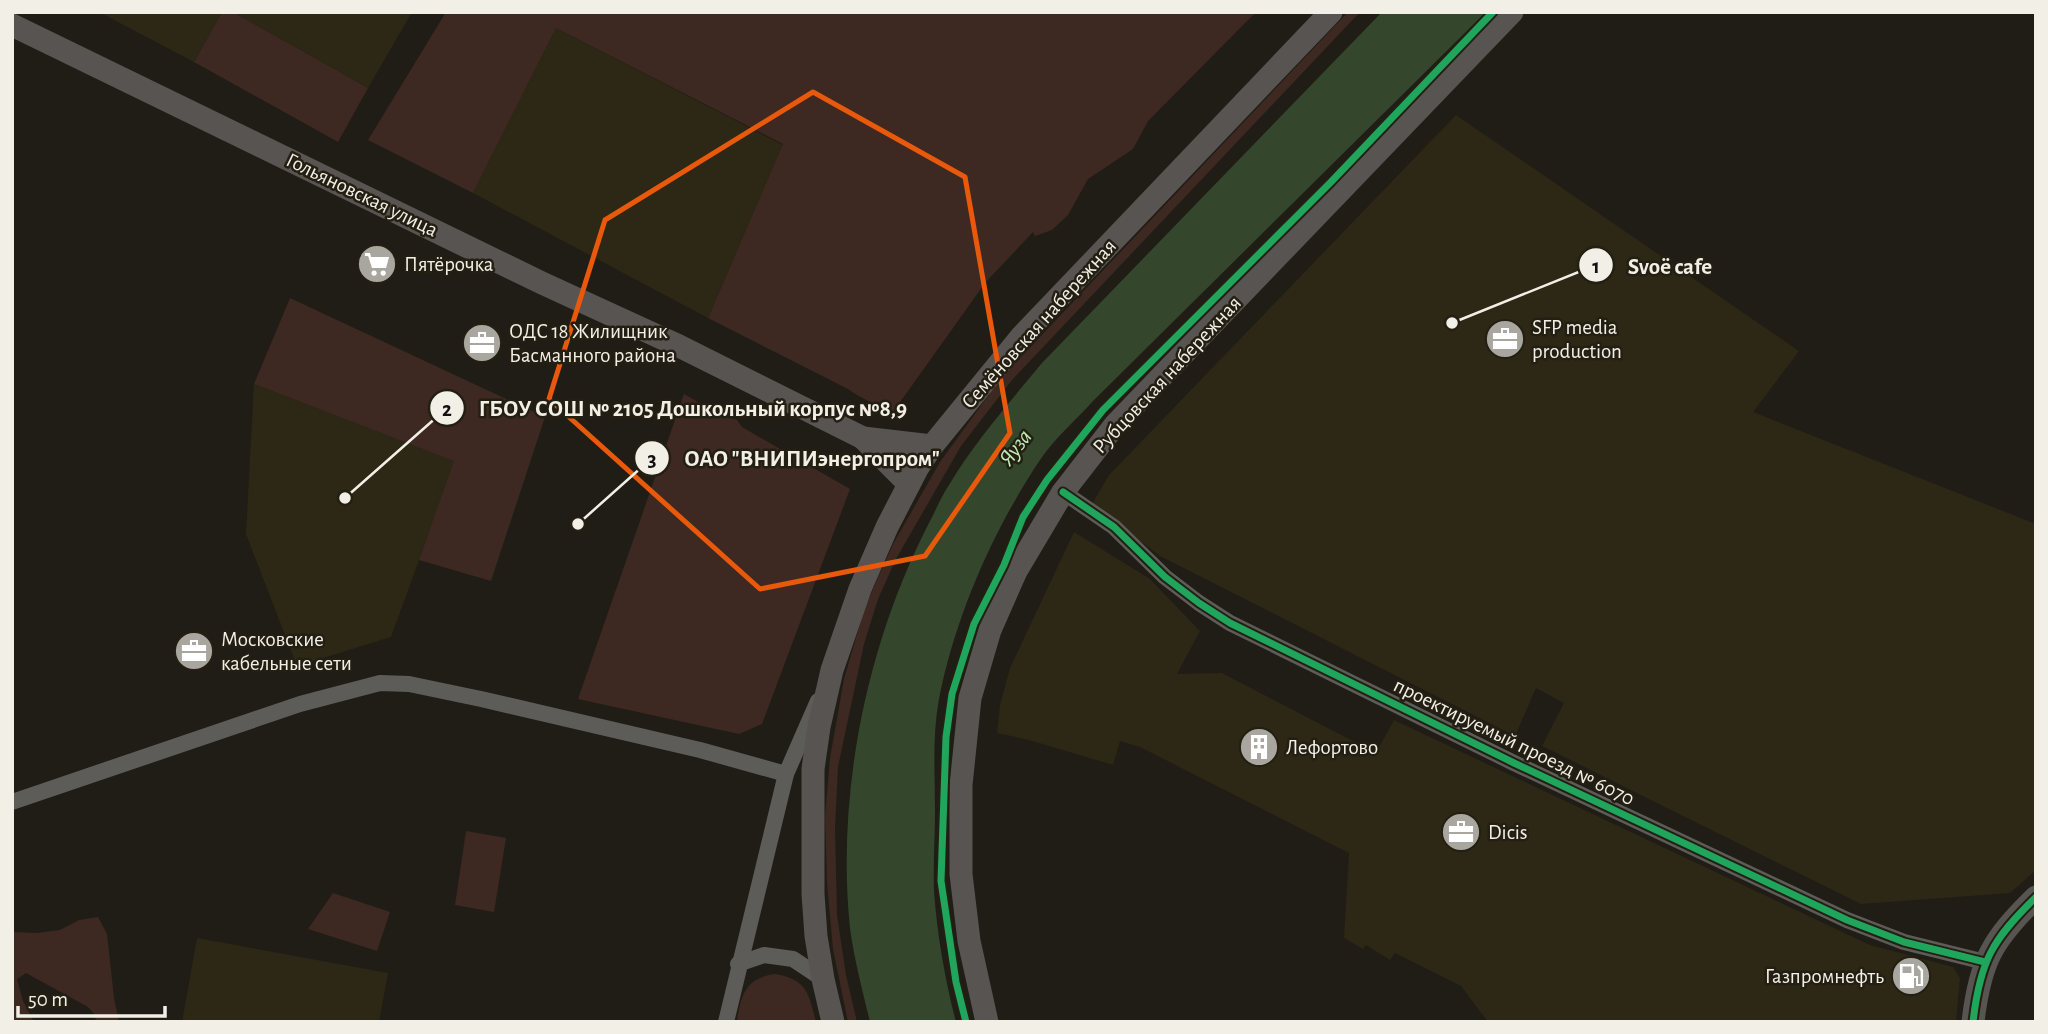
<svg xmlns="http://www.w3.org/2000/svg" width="2048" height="1034" font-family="'Alegreya Sans',sans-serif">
  <rect width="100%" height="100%" fill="#201d16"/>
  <g fill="#2d2715">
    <polygon points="99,12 222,12 194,62"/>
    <polygon points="233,12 412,12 368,88"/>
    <polygon points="556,28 783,145 708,318 473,193"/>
    <polygon points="1456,115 1799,351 1753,412 2036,524 2036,870 2010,893 1861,904 1542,746 1564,703 1536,688 1515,736 1160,556 1092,504 1109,475"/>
    <polygon points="254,384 455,461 391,637 297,666 246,534"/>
    <polygon points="1074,532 1150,579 1200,631 1177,674 1222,673 1376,753 1394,720 1870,945 1953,967 1960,978 1956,1022 1488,1022 1461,986 1395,953 1390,960 1366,945 1363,949 1344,938 1349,853 1140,747 1120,741 1113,765 1029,740 997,733 1000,705 1010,668"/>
    <polygon points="197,938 388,973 379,1022 182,1022"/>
  </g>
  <g fill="#3d2921">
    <polygon points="222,12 233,12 368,88 338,142 194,62"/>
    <path d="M 446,12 L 1256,12 L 1148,121 L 1133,149 L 1088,179 L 1068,215 L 1052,230 L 1035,236 L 1033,232 L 985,283 L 893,412 C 878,405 861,399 848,389 L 708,318 L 783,144 L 556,28 L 473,193 L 368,140 Z"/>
    <polygon points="1348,12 1360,12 1012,380 961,446 896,559 878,599 864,644 838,767 835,828 837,915 846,975 857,1022 848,1022 833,949 827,883 825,817 830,758 844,679 865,607 893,544 940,462 1001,378"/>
    <polygon points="290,298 545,417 491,581 419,560 454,461 254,384"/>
    <polygon points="684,394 719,414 737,420 742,427 850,489 762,724 739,734 578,699"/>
    <polygon points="466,831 506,838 494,912 455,905"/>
    <polygon points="333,893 390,912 377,951 308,929"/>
    <polygon points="98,917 107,934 114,998 119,1022 96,1022 95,1015 88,1007 26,973 17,979 23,1001 34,1022 12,1022 12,932 37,933 60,930 79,920"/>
    <path d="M 775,974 C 807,979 809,994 816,1022 L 737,1021 C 741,994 746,978 775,974 Z"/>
  </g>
  <path fill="#34472d" d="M 1382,12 L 1486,12 L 1093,401 C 1076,420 1054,439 1040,460 C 993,530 955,617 939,699 C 932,736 935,774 935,811 C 935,837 933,864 934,891 C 937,934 945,980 956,1022 L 870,1022 C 863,992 854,959 850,928 C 836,793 867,643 929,523 C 936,510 941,497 949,485 C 975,441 1010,402 1042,363 Z"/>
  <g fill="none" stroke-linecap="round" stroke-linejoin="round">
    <g stroke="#5e5c59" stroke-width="16">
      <polyline points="1063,492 1114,527 1165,577 1199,603 1230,623 1514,763 1847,920 1904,942 1985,962"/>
      <polyline points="12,802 300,704 380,683 409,684 481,699 700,750 786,774"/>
      <polyline points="738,964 764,955 793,959 823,979"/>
      <polyline points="726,1022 786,774 818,701"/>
    </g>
    <g stroke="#575451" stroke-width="23">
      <polyline points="12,25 542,283 679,346 863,438 909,484"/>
      <polyline points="863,438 932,446"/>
      <polyline points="833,1022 823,979 816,936 813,894 813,769 819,727 832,670 860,589 887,527 918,467 932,446 1021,337 1331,12"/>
      <polyline points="987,1022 969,941 961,874 961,785 970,698 990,630 1016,571 1063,492 1115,425 1512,12"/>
      <path d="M 1973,1022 C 1980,961 1992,940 2036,897"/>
    </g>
    <g stroke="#231f13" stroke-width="11">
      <g id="cycleway">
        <polyline points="1063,492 1114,527 1165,577 1199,603 1230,623 1514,763 1847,920 1904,942 1985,962"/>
        <polyline points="966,1022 956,982 941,881 946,737 952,694 974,624 1004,565 1023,517 1047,480 1103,410 1331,182 1493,12"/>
        <path d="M 1973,1022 C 1980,961 1992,940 2036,897"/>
      </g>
    </g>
    <use href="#cycleway" stroke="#20a55d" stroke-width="7"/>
  </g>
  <path fill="none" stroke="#e8590c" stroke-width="5" stroke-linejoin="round" d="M 813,92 L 965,177 L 1010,433 L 925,556 L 760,589 L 549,399 L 605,220 Z"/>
  <defs>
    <g id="supermarket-disc" transform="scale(2.0125)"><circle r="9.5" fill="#a8a69e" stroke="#231f13"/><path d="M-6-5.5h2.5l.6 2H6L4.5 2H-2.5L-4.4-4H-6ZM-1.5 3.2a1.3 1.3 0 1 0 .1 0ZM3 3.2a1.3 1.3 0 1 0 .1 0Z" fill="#fff"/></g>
    <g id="office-disc" transform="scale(2.0125)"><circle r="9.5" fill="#a8a69e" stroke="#231f13"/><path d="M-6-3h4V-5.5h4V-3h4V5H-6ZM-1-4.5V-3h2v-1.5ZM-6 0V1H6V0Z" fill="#fff"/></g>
    <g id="building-disc" transform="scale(2.0125)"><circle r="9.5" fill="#a8a69e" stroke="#231f13"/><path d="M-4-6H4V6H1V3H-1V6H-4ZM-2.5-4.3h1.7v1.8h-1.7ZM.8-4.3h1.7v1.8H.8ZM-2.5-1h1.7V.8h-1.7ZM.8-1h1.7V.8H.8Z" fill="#fff"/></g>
    <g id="fuel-disc" transform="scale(2.0125)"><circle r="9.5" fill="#a8a69e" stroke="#231f13"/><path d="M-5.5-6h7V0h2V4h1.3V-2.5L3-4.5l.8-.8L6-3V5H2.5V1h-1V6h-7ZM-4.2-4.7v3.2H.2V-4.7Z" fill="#fff"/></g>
  </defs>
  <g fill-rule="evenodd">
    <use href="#supermarket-disc" x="377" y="264"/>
    <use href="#office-disc" x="1505" y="339"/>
    <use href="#office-disc" x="482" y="343"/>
    <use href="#office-disc" x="194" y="651"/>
    <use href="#building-disc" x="1259" y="747"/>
    <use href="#office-disc" x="1461" y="832"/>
    <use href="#fuel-disc" x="1911" y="976"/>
  </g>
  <g text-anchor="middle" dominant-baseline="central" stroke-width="5" stroke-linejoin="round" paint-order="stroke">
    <g font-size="21" fill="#f2efe7" stroke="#231f13">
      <text transform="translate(362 195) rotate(26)">Гольяновская улица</text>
      <text transform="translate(1039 324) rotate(-48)">Семёновская набережная</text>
      <text transform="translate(1167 375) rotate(-47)">Рубцовская набережная</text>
      <text transform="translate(1514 742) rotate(26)">проектируемый проезд № 6070</text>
    </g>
    <g font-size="21" fill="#f2efe7" stroke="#231f13" text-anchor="start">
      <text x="404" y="264">Пятёрочка</text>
      <text x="1532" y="327">SFP media<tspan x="1532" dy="24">production</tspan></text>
      <text x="509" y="331">ОДС 18 Жилищник<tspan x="509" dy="24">Басманного района</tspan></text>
      <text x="221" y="639">Московские<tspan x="221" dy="24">кабельные сети</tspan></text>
      <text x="1286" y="747">Лефортово</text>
      <text x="1488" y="832">Dicis</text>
      <text x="1884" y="976" text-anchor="end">Газпромнефть</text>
    </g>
    <g font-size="23" font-style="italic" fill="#c2ebb5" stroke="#231f13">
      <text transform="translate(1016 448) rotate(-53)">Яуза</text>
    </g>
  </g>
  <path fill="none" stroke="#f2efe7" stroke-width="2.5" d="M1452 323L1596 265M345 498L447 408M578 524L652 458"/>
  <g fill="#f2efe7" stroke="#231f13" stroke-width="2.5">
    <circle cx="1452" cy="323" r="7"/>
    <circle cx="345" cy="498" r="7"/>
    <circle cx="578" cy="524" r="7"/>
    <circle cx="1596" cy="265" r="18"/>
    <circle cx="447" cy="408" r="18"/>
    <circle cx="652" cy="458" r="18"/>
  </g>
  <g font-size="21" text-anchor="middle" font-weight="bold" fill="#111">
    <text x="1596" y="273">1</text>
    <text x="447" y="416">2</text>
    <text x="652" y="466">3</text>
  </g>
  <g font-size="23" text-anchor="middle" font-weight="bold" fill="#f2efe7" stroke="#231f13" stroke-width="5" stroke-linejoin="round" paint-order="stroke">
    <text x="1670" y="274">Svoё cafe</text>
    <text x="693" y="416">ГБОУ СОШ № 2105 Дошкольный корпус №8,9</text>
    <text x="812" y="466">ОАО "ВНИПИэнергопром"</text>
  </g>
  <rect width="2048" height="1034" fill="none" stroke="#f2efe7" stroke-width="28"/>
  <path d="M18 1006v10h147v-10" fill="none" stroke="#f2efe7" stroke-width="3.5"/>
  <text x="28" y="1006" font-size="21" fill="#f2efe7" stroke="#231f13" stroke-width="5" paint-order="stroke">50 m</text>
</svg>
